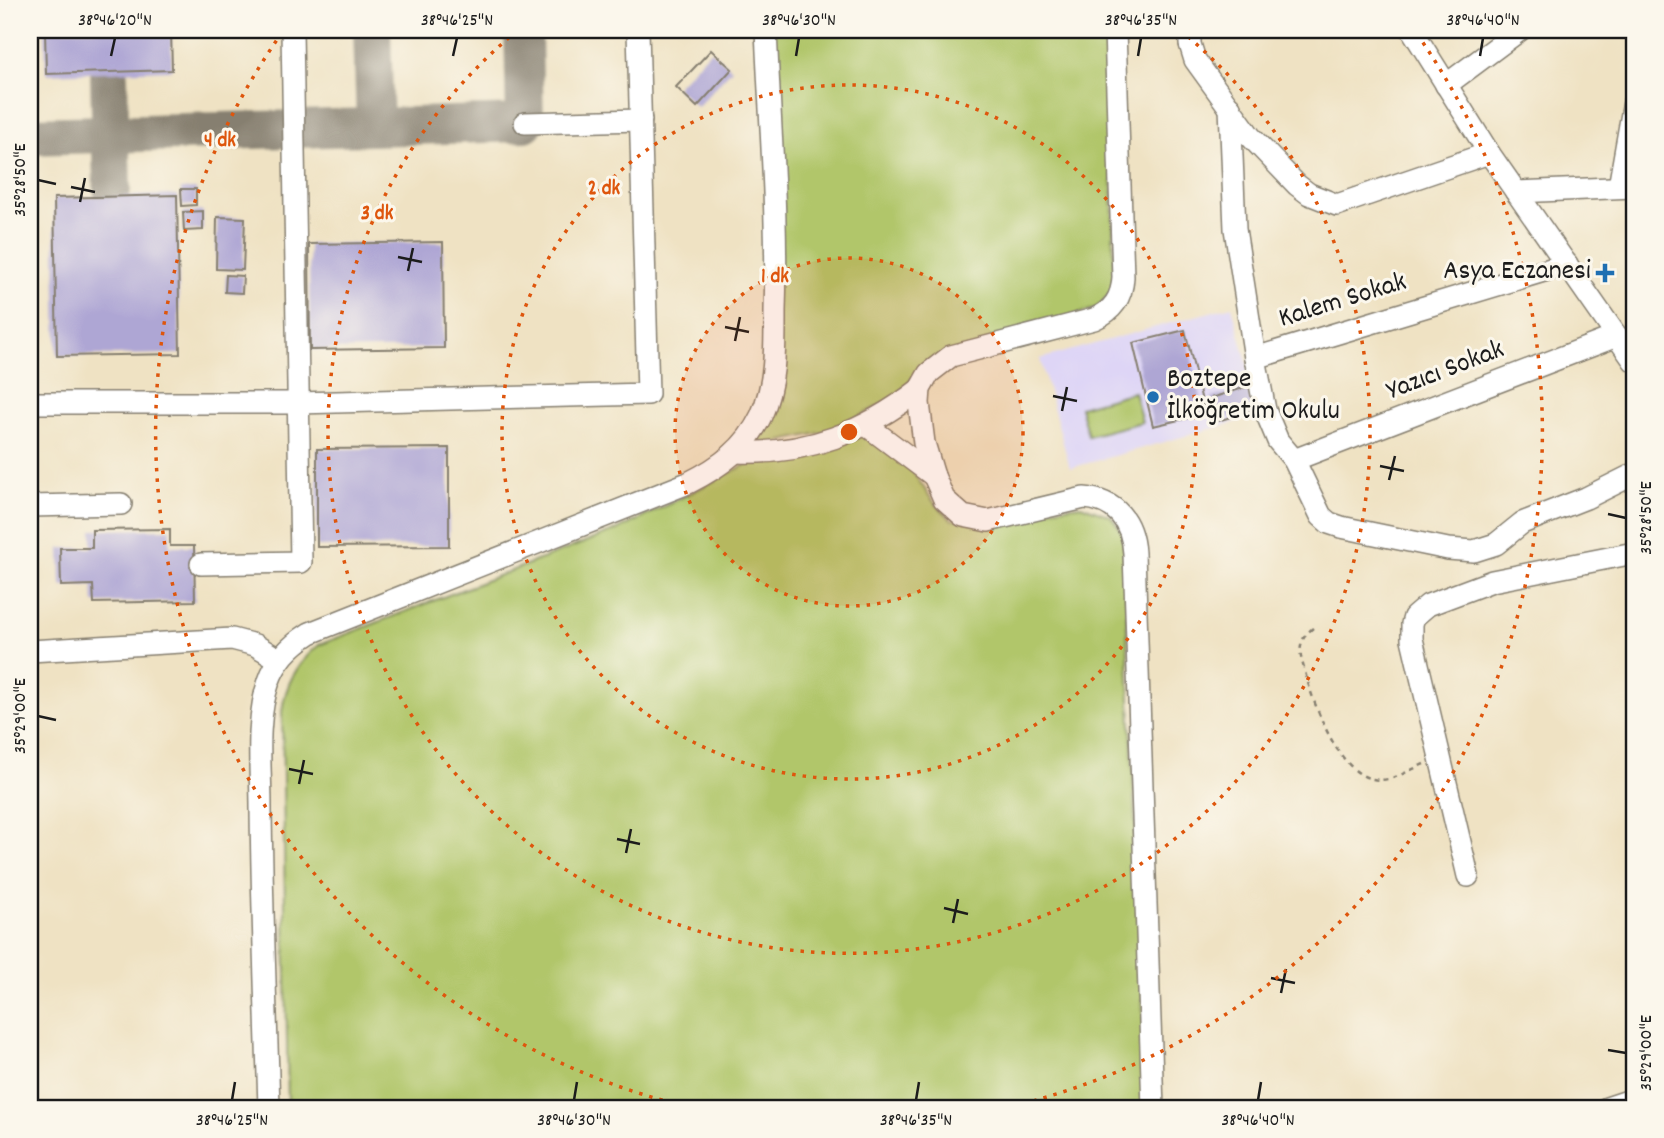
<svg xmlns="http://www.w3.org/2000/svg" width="1664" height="1138" font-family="Dekko,sans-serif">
  <rect width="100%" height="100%" fill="#fbf7ec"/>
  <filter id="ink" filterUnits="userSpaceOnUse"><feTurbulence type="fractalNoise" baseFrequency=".0143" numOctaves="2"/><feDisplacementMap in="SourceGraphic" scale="14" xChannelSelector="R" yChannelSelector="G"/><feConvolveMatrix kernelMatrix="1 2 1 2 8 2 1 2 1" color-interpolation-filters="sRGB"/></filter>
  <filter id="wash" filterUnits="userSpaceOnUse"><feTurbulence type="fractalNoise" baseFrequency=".00686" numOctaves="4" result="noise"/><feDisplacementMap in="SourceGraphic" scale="28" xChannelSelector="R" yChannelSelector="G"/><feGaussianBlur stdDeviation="1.57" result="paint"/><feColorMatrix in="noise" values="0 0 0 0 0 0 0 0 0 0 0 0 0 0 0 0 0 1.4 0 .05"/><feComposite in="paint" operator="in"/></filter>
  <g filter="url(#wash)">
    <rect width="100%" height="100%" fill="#efe2c3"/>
    <polygon fill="#ded5f6" points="1232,306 1261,415 1070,468 1040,359"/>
    <g fill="#b1c66a" stroke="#667143" stroke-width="2">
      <polygon points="773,30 1110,30 1114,289 1097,308 925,364 896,397 834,430 754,447 768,424"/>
      <polygon points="1134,392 1142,422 1088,436 1080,407"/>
      <path d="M 863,433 L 912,471 L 933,501 L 952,520 L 1081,505 L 1111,516 L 1123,533 L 1147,1108 L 288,1108 L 282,712 C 285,684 297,663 319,645 L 622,528 L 749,463 L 781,457 Z"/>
    </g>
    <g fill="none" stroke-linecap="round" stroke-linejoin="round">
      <g stroke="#867f70" stroke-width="38">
        <polyline points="372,30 375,127"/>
        <polyline points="109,77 112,189"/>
        <polyline points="30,136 525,123 523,30"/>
      </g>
    </g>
    <g id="blocks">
      <g fill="#aea6d4">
        <polygon points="45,30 171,30 172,70 46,74"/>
        <polygon points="711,50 732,69 697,107 676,87"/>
        <polygon points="181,189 196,189 196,205 182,206"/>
        <polygon points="177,195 180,354 57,356 54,198"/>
        <polygon points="203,211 203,230 184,231 183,212"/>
        <polygon points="217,217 245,218 243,270 216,269"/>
        <polygon points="443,242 444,348 310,350 309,244"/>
        <polygon points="226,275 243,276 242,293 225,292"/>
        <polygon points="1185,330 1205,414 1153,426 1133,343"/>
        <polygon points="1253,385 1259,408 1218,421 1211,398"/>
        <polygon points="449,448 449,546 317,547 317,449"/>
        <polygon points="170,529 170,546 194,546 195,601 94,603 93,585 61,586 60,548 92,548 92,530"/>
      </g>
    </g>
  </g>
  <g filter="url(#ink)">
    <use href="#blocks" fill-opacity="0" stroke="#867f70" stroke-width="2"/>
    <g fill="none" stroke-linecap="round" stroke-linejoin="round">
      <g stroke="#867f70" stroke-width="24">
        <g id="minor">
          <path d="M 1115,30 L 1123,277 C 1122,298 1113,311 1094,319 L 951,356 L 929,373 L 920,389 L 919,403 L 924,443 L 934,476 L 944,499 L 963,516 L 988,521 L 1084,498 C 1116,500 1132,522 1134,553 L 1153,1108"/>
          <polyline points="1190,30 1190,44 1195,60 1250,136 1297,185 1309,194 1337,205 1489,153"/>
          <polyline points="1412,30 1489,153 1634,361"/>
          <polyline points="1446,85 1520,30"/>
          <polyline points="1230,107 1235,229 1255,358 1265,410 1278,441 1294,460 1321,516 1329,523 1341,527 1448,549 1474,551 1496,544 1522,523 1586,498 1634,474"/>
          <polyline points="525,123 641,120"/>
          <polyline points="1619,187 1634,102"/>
          <polyline points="1516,192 1634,187"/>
          <polyline points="1255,358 1567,264"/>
          <polyline points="30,403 298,403 648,394 638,30"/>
          <polyline points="866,425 934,476"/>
          <path d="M 736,452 C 807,455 865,432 920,389"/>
          <polyline points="1294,460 1617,336"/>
          <polyline points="30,506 121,504"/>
          <polyline points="201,564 301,562 292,30"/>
          <polyline points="30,651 232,639 255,645 280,660"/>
          <polyline points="1468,876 1412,639 1412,624 1414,617 1428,605 1492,581 1634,553"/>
          <path d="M 269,1108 C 266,1008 262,908 261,808 C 261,767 255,721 269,681 C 276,660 291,645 310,633 L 688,483 C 720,467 746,448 761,416 C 776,383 775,347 775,311 C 778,218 770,123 766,30"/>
          <polyline points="1607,1108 1634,1099"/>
        </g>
      </g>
      <path stroke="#867f70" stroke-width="2.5" stroke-dasharray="5 5" stroke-linecap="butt" d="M 1313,628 C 1307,633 1302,638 1301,646 C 1299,655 1303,664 1305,672 C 1313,703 1338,773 1373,779 C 1391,783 1407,771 1424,764"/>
      <use href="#minor" stroke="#fff" stroke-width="21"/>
    </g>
  </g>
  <path fill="none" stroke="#1c1c1c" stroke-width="2.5" d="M 111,56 L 115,38M 453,56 L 457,38M 796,56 L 799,38M 1138,56 L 1141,38M 1480,56 L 1483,38M 38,180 L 56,184M 71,187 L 95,192M 80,202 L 85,178M 398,257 L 422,262M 408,271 L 413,248M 725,327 L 749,332M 735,341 L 740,317M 1053,396 L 1077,401M 1062,411 L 1067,387M 1380,466 L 1404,471M 1389,480 L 1395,456M 1608,514 L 1626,518M 38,716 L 56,720M 289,769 L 313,774M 299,784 L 304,760M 617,839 L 640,844M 626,853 L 631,829M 944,908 L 968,914M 953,923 L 958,899M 1271,978 L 1295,983M 1281,993 L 1286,969M 1608,1050 L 1626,1053M 232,1100 L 235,1082M 574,1100 L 577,1082M 916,1100 L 919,1082M 1258,1100 L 1261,1082"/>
  <circle cx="849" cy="432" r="174" fill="#de560d" fill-opacity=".12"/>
  <g fill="none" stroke="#de560d" stroke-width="3.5" stroke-dasharray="3.5 7">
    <circle cx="849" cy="432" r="174"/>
    <circle cx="849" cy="432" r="347"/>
    <path d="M1180 30A521 521 0 1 1 518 30"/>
    <path d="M693 1108A694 694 0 0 1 281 34M1417 34A694 694 0 0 1 1005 1108"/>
  </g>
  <g fill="#1f6fb2" stroke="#fbf7ec" stroke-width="2.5">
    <path d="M1601.5 262.5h7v7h7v7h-7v7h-7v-7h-7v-7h7z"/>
    <circle cx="1153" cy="397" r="7"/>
  </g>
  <g text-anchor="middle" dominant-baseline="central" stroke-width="6" stroke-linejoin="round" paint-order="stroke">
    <g font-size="28" fill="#1c1c1c" stroke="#fbf7ec" text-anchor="end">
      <text x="1591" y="273">Asya Eczanesi</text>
      <text x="1167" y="381" text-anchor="start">Boztepe<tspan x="1167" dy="32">İlköğretim Okulu</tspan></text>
    </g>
    <g font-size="28" fill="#1c1c1c" stroke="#fbf7ec">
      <text transform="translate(1343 302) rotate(-17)">Kalem Sokak</text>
      <text transform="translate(1446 372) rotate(-21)">Yazıcı Sokak</text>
    </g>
  </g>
  <circle cx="849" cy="432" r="10" fill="#de560d" stroke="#fbf7ec" stroke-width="3.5"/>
  <g font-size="21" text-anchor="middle" font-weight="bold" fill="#de560d" stroke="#fbf7ec" stroke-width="6" stroke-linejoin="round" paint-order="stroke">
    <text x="220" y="146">4 dk</text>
    <text x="604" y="194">2 dk</text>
    <text x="377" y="219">3 dk</text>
    <text x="775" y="282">1 dk</text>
  </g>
  <rect width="1664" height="1138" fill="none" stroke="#fbf7ec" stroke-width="77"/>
  <rect x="38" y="38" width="1588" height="1062" fill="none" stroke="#1c1c1c" stroke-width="2.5"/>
  <g font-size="18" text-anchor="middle" fill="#1c1c1c">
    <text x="115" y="25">38°46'20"N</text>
    <text x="457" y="25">38°46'25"N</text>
    <text x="799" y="25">38°46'30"N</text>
    <text x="1141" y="25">38°46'35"N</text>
    <text x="1483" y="25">38°46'40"N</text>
    <text transform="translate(19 180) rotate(-90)" y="6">35°28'50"E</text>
    <text transform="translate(1645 518) rotate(-90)" y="6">35°28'50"E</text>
    <text transform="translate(19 716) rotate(-90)" y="6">35°29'00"E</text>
    <text transform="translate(1645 1053) rotate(-90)" y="6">35°29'00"E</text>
    <text x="232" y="1125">38°46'25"N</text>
    <text x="574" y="1125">38°46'30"N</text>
    <text x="916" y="1125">38°46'35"N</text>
    <text x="1258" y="1125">38°46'40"N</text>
  </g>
</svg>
